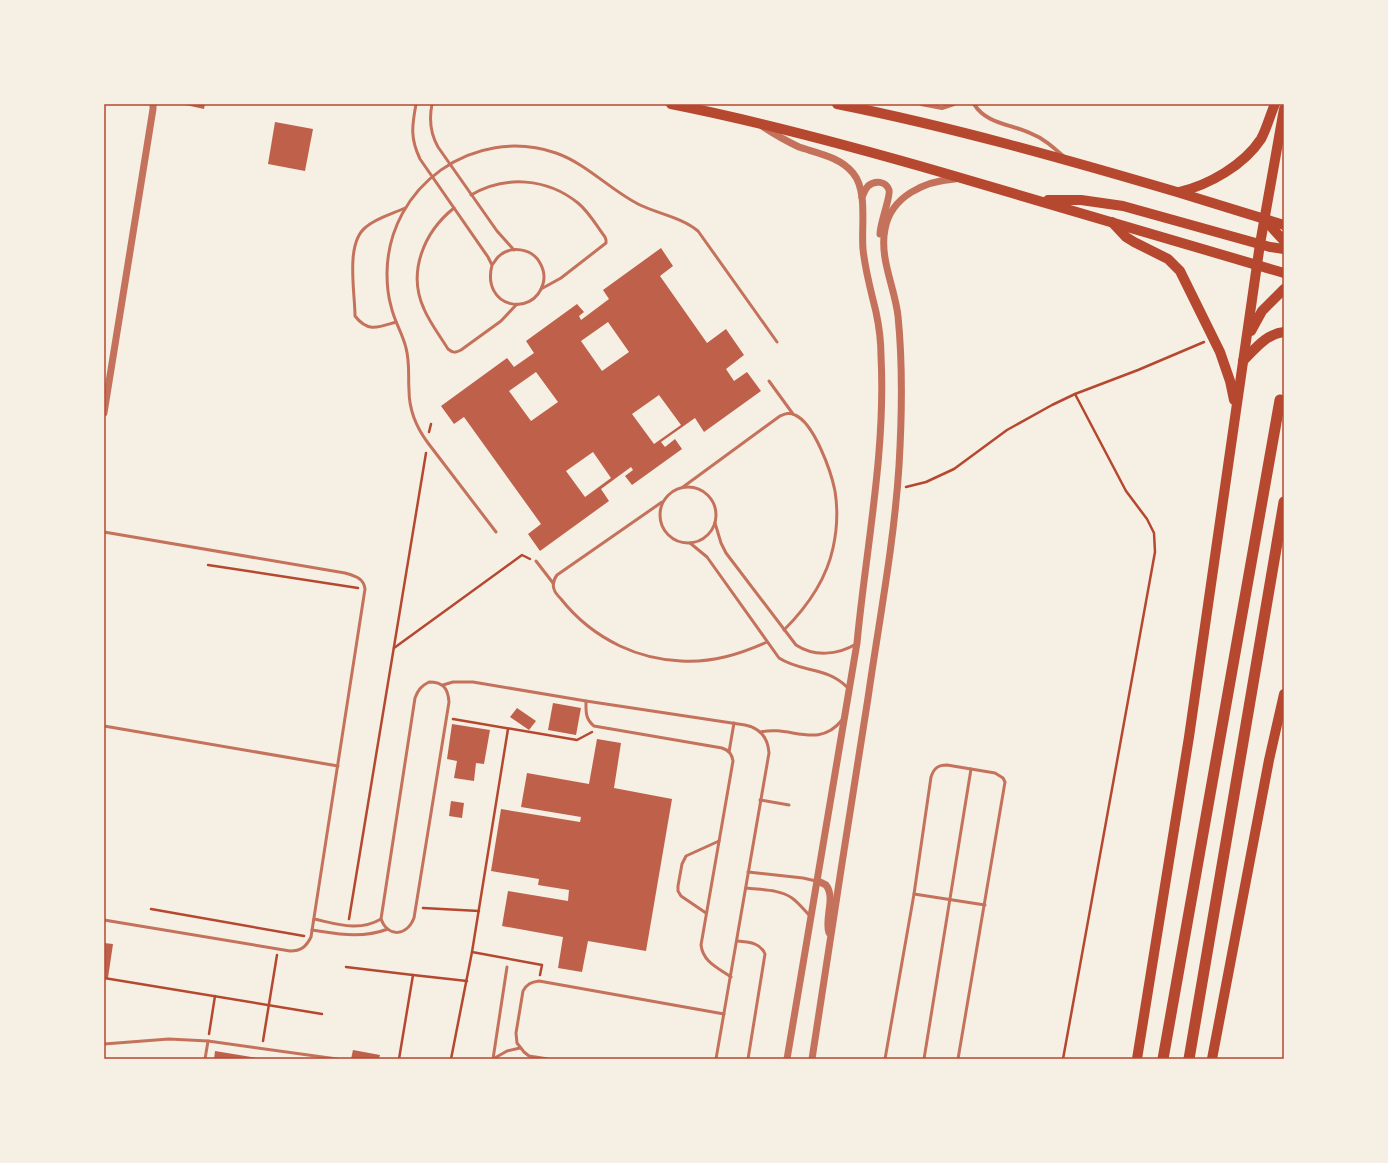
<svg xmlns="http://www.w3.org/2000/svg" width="1388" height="1163" font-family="Jost,sans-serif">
  <rect width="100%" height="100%" fill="#f6efe4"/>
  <g fill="#bf614a" fill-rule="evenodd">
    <polygon points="181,104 205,104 204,109"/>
    <polygon points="275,122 313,129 305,171 268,164"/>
    <path d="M 661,248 L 673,266 L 660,276 L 707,343 L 726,329 L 744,355 L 726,369 L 734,381 L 747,372 L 761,391 L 704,432 L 695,418 L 661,442 L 665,447 L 675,439 L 682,449 L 632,485 L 625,476 L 633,470 L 631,467 L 601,489 L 609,501 L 540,551 L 528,534 L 541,524 L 464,417 L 454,424 L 441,406 L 507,358 L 514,367 L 534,353 L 526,341 L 577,304 L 584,312 L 579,316 L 581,320 L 609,299 L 603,290 ZM 608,322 L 629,352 L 602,371 L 581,341 ZM 536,372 L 558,402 L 531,421 L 509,391 ZM 659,395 L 681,425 L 654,444 L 632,414 ZM 593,452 L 611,478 L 585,497 L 566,471 Z"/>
    <polygon points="553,703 581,708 576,735 548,730"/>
    <polygon points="517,708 536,721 529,730 510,717"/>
    <polygon points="452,724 490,730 484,764 476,763 474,781 454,778 457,761 447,759"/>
    <polygon points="597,739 621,743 614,788 672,799 646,951 588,941 582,972 558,968 563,937 502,926 508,891 568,901 569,890 538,885 539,879 491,871 501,809 580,822 581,817 521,807 527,773 589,784"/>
    <polygon points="451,801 464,803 462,818 449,816"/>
    <polygon points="104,943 113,944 108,978 104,977"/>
    <polygon points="353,1050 380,1055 379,1059 351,1059"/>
    <polygon points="215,1051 257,1058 257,1059 214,1059"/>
  </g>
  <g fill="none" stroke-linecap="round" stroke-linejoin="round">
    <g stroke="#b5482f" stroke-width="2.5">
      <polyline points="429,432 431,424"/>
      <polyline points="906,487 926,482 954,469 1007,430 1052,405 1075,394 1138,370 1204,342"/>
      <polyline points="208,565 358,588"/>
      <polyline points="394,648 522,555 530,559"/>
      <polyline points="453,719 577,740 592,732"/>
      <polyline points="423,908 479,911"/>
      <polyline points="151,909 304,936"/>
      <polyline points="349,919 426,453"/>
      <polyline points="472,952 508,729"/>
      <polyline points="346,967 413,975 399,1059"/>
      <polyline points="413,975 467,981"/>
      <polyline points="104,978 322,1014"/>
      <polyline points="209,1034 215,996"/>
      <polyline points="263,1041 277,955"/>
      <polyline points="451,1059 472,952 542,965 540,975"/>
      <polyline points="1063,1059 1155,552 1154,533 1147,519 1126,491 1075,394"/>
    </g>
    <g stroke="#c5725c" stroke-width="3">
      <path d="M 416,104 C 412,126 410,138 420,159 L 488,257 L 492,265 C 481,308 533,318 543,284 C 545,277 544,270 540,263 C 532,248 510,245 498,257 C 496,259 494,263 492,265"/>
      <path d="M 432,104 C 429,119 430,133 438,147 L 497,231 L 514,250"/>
      <path d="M 471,195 C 505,175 547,178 578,203 C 589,212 596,225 605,237 L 606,240 L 606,243 L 561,278 L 541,289"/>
      <path d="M 454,208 C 424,232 407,272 424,309 C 430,323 440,336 448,349 C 453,353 455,353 461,350 L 501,321 L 517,304"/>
      <path d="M 396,322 C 379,327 368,333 355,316 C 355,292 345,243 366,227 C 376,218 392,214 405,208"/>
      <polyline points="769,381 793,414"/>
      <circle cx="688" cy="515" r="28"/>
      <path d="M 683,487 L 780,416 C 785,414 789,412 795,415 C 814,423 831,471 835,491 C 838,510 837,530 833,548 C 826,581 807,607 784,630"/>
      <path d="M 662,502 L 557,575 C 554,579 552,583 554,589 C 555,593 558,596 561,599 C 576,618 597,635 620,646 C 639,655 660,660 681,661 C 712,663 740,654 767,642"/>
      <path d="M 715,523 L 721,543 L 726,553 L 796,645 C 814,657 838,655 856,644"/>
      <path d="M 104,532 L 345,573 C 355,576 364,578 365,589 L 311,937 C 306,947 301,951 290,951 L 104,920"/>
      <path d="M 496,532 L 428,443 C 416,427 409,411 409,390 C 408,376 410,363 406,348 C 403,334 394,321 391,306 C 388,296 387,284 387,273 C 388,186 474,125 556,153 C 587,164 609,189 638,204 C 658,214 681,217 698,231 L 777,342"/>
      <path d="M 690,543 L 707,557 L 779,658 C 802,673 827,666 848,688"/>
      <polyline points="536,561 553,583"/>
      <path d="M 429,682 C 443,682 448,688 449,702 L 414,918 C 407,936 388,938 381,919 L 415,698 C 418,690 421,686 429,682 Z"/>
      <path d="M 443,685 L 453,682 L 473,682 L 586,701 L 745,725 C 760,728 768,738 769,753 L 716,1059"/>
      <path d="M 586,701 C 586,711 585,719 594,726 L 722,748 C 729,750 732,754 733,761 L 701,945 C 703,962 718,968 731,977"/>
      <polyline points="104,726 338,766"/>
      <path d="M 761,732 C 790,725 818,750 842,720"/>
      <polyline points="729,752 734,723"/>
      <polyline points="760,800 789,805"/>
      <polyline points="748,872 803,878 816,881"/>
      <path d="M 746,888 C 761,890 779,889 792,898 C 799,903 804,910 810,916"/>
      <polyline points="914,894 985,905"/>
      <polyline points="706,913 681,896 678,891 678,886 682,864 686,856 719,841"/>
      <path d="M 314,919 C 337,924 359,932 381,919"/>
      <path d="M 312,930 C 339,934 361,939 388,929"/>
      <path d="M 737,941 C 748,942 760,942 765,954 L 748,1059"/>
      <polyline points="104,1044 169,1039 208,1041 337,1059"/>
      <polyline points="205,1059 208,1041"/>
      <polyline points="493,1059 507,967"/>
      <polyline points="493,1059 507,1051 520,1048"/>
      <path d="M 548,1059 L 529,1056 L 524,1052 L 517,1043 L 516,1033 L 523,991 C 527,984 531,982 539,981 L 724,1014"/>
      <path d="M 885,1059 L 914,894 L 931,777 C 934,768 938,765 947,765 L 995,773 L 1003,778 L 1005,782 L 958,1059"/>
      <polyline points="924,1059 971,769"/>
    </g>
    <g stroke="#c5725c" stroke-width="4">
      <polyline points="921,104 942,108 954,104"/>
      <path d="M 974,104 C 986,124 1011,124 1030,133 C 1043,138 1053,147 1063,156"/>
    </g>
    <g stroke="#c5725c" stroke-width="7">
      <path d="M 762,126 C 774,134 786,141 799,147 C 817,153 840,157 853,173 C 868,191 861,227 863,249 C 865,270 871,291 876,312 C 879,326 881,341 881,356 C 886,452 866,548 857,643 L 787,1059"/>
      <path d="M 862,197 C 864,193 865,189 868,186 C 875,180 886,181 889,190 C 891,196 880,223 880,234"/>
      <polyline points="104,413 153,109 153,104"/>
      <path d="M 818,881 L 826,885 C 836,898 824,918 829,933"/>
      <path d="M 812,1059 C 830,939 849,818 868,698 C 879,621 894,544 899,466 C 902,416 903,366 898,316 C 895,288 879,258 885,229 C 891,196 925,181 955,179"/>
    </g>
    <g stroke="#b5482f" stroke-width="10">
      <path d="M 671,104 C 763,122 854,147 944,173 C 1057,206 1170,240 1284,273"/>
      <path d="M 837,104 C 952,127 1065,159 1177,192 C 1213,203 1248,214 1284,225"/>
      <path d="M 1179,192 C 1209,185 1244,165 1261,139 C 1267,128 1270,115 1275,104"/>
      <polyline points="1048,200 1081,200 1123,206 1270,247 1284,249"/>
      <polyline points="1266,221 1284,241"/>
      <polyline points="1112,222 1126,237 1134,242 1168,259 1180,271 1220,352 1230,381 1234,400"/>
      <polyline points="1251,331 1262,311 1284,289"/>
      <path d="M 1243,361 C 1255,349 1266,334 1284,332"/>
      <polyline points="1137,1059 1189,737 1260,244 1284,109"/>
      <polyline points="1212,1059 1269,760 1284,694"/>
    </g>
    <g stroke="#b5482f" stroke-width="11">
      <polyline points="1163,1059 1280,400"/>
      <polyline points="1189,1059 1284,502"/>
    </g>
  </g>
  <rect width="1388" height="1163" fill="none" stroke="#f6efe4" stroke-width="210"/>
  <rect x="105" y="105" width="1178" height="953" fill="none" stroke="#b5482f" stroke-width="1.5"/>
</svg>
